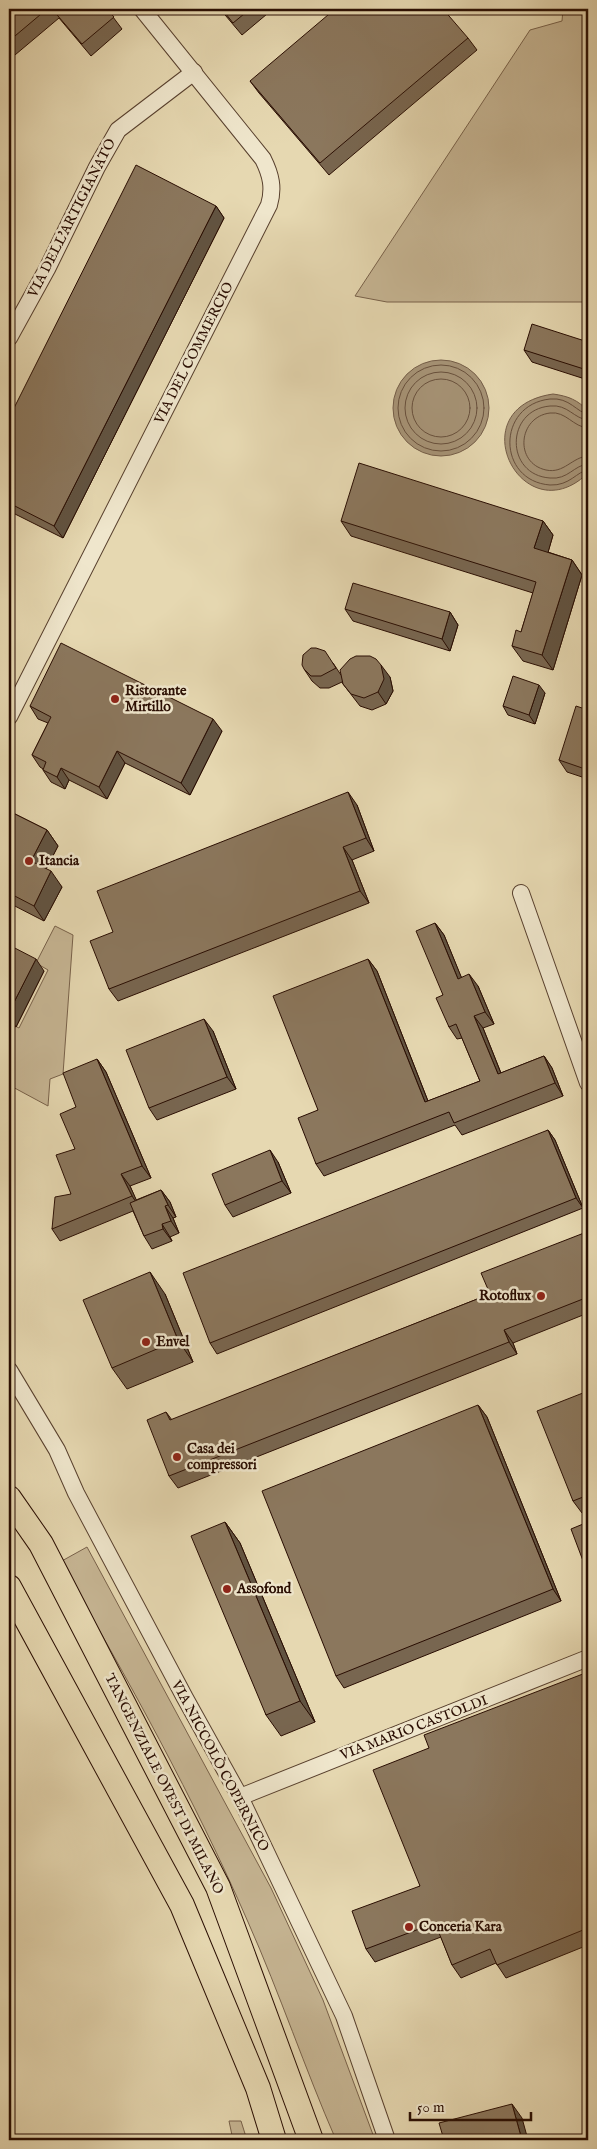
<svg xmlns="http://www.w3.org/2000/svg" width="597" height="2149" font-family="'IM FELL English',serif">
  <rect width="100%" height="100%" fill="#e6d8b1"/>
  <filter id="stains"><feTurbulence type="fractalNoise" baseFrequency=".004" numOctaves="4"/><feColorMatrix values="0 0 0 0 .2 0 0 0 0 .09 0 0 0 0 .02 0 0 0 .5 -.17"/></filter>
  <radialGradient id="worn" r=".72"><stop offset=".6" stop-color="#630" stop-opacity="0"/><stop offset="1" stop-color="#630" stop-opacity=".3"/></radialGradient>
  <g fill="#c6b593" stroke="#78614a">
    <polygon points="563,9 588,9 588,302 387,302 355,296 530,30 562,21"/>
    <polygon points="55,926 73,935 63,1074 50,1079 48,1106 9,1085 9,1023 19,1028 48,970 36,963"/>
    <path d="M 87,1547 L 271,1888 L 323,2000 L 375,2140 L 336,2140 C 305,2069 280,1994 248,1922 C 194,1798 128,1679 60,1562 Z"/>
    <polygon points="229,2121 241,2121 247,2140 233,2140"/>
  </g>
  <g fill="#a69376" stroke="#745d48">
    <circle cx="441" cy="408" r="48"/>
    <path d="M 553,394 C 568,396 578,400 588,411 L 588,473 C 523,536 457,408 553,394 Z"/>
  </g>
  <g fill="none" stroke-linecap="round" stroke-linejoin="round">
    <g stroke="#68503c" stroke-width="1">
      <circle cx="441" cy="408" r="43"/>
      <circle cx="441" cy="408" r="36"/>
      <circle cx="441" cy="408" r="29"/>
      <path d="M 588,414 C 577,413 570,397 550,399 C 496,405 497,481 550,485 C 570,486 577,471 588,470"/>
      <path d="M 588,420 C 574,419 568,404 550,406 C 505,410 505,475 550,478 C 568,480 574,465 588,464"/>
      <path d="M 588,428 C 573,427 566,411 550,413 C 518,417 514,463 546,470 C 564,474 572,457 588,456"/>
    </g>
    <g stroke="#58402e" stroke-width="18">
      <g id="minor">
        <polyline points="9,338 47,269 97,167 118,130 194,72"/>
        <path d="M 9,717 L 269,205 C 274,188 271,175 263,159 L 142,9"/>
        <polyline points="521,893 588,1083"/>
        <polyline points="9,1370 57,1450 76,1493 185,1698 240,1797 344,2016 387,2140"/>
        <polyline points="240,1797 588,1658"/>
      </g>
    </g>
    <g stroke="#290d02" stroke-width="26">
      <g id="highway">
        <polyline points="9,1498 41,1544 218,1887 311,2140"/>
        <polyline points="9,1587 182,1905 258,2088 274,2140"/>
      </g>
    </g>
    <use href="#minor" stroke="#efe6cc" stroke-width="16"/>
    <use href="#highway" stroke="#e6d8b1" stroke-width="24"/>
  </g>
  <g fill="#786650" stroke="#290d02">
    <polygon points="9,9 107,9 122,29 91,56 59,18 9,60"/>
    <polygon points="220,9 273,9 242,35"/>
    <polygon points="468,38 477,50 329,175 259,93 250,81"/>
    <polygon points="216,206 224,218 63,538 9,511 9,418"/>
    <polygon points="588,342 588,380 532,362 524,350"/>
    <polygon points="341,521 543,521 553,535 548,552 572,560 582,575 553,670 523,661 512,646 521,632 533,593 351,536"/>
    <polygon points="345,609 450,612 458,625 450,651 353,621"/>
    <polygon points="333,663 341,675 390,677 393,691 386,704 372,710 360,706 343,684 342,682 329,688 320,688 312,681 304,669"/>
    <polygon points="545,693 535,724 508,715 503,706"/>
    <polygon points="30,706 222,731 190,795 125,763 107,799 69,780 65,789 51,782 43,770 43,769 40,767 32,755 48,723 38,719"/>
    <polygon points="588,710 588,779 567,772 559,760"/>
    <polygon points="357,805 374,851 352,860 369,903 118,1001 109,989 113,932"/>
    <polygon points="9,811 47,830 58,846 46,869 62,887 44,921 9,903"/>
    <polygon points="435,923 444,935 461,977 478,986 494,1024 483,1028 501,1073 544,1056 552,1068 563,1096 462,1135 455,1125 324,1176 316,1164 318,1110 368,959 377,971 428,1101 480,1081 462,1038 457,1039 449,1027 443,995"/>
    <polygon points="9,945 44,971 16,1027 9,1023"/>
    <polygon points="213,1031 236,1089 157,1120 149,1108"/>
    <polygon points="97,1059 106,1072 151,1178 130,1186 136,1200 161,1190 170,1202 176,1217 173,1218 179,1233 170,1237 172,1241 152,1249 144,1236 133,1211 60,1241 52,1229 71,1194 75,1149 76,1107"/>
    <polygon points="548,1130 555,1140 583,1208 217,1354 210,1343"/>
    <polygon points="278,1162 291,1193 233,1217 225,1205"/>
    <polygon points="588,1239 588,1313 513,1343 517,1354 178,1488 169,1476 166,1412 172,1420 490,1294"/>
    <polygon points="165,1294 193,1362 127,1389 112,1368"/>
    <polygon points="588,1391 588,1510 582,1513 573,1501"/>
    <polygon points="478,1405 487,1417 561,1601 344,1688 336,1676"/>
    <polygon points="225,1522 240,1543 315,1722 281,1736 266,1715"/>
    <polygon points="588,1672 588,1945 506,1978 496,1963 461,1978 452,1965 441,1937 375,1962 366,1949 420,1886 429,1748"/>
  </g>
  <g fill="#615341" stroke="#290d02">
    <polygon points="216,206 224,218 63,538 54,526"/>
    <polygon points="543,521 553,535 545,563 534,548"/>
    <polygon points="572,560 582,575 553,670 542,655"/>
    <polygon points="450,612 458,625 450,651 442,639"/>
    <polygon points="381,665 390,677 393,691 386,704 378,692"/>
    <polygon points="539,685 545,693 535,724 529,715"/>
    <polygon points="213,719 222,731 190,795 181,783"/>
    <polygon points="117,751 125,763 107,799 99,787"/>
    <polygon points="61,768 69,780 65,789 57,777"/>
    <polygon points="348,792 357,805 374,851 366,838"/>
    <polygon points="47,830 58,846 42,877 31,861"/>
    <polygon points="343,847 352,860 369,903 360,891"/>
    <polygon points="51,871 62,887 44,921 34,906"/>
    <polygon points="435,923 444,935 467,991 458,979"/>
    <polygon points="36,959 44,971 16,1027 9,1016 9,1012"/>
    <polygon points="368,959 377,971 433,1114 425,1102"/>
    <polygon points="469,974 478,986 494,1024 485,1012"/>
    <polygon points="474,1016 483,1028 506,1086 498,1074"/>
    <polygon points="204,1019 213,1031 236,1089 227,1077"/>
    <polygon points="544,1056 552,1068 563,1096 555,1083"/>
    <polygon points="97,1059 106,1072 151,1178 142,1166"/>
    <polygon points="548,1130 555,1140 583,1208 576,1198"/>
    <polygon points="270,1150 278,1162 291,1193 282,1181"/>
    <polygon points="121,1174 130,1186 140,1208 132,1196"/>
    <polygon points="161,1190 170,1202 176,1217 168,1205"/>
    <polygon points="165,1206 173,1218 179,1233 171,1221"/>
    <polygon points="162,1224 170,1237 172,1241 163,1229"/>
    <polygon points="150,1272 165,1294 193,1362 178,1340"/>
    <polygon points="504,1330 513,1343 517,1354 509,1342"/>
    <polygon points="478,1405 487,1417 561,1601 553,1589"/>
    <polygon points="225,1522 240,1543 315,1722 300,1701"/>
    <polygon points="512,2104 522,2118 528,2140 522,2140"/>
  </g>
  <g fill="#8b775d" stroke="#290d02">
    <polygon points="9,9 47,9 9,41"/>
    <polygon points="52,9 107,9 114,17 82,44"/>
    <polygon points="222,9 250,9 233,23"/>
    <polygon points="335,9 443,9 468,38 320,163 250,81"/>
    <polygon points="136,165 216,206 54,526 9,503 9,418"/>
    <polygon points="532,324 588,342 588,367 587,370 524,350"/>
    <polygon points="359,463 543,521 534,548 572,560 542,655 512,646 516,630 521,632 536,582 341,521"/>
    <polygon points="353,583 450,612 442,639 345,609"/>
    <polygon points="61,643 213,719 181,783 117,751 99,787 61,768 57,777 43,770 46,762 32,755 51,717 30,706"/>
    <polygon points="311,648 316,648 325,651 336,668 321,676 311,676 304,669 302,665 303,655"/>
    <polygon points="356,656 370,656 376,659 381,665 384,679 378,692 364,698 351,694 343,684 340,670 350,659"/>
    <polygon points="513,676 539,685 529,715 503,706"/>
    <polygon points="576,706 588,710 588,770 559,760"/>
    <polygon points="348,792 366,838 343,847 360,891 109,989 90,941 113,932 97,891"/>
    <polygon points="9,811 47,830 31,861 51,871 34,906 9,893"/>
    <polygon points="435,923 458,979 469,974 485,1012 474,1016 498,1074 544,1056 555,1083 454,1123 449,1112 316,1164 298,1118 318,1110 273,996 368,959 425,1102 480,1081 456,1024 449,1027 436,998 443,995 416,931"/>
    <polygon points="9,945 36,959 9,1012"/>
    <polygon points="204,1019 227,1077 149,1108 126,1050"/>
    <polygon points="97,1059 142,1166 121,1174 132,1196 52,1229 55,1197 71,1194 56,1155 75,1149 60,1114 76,1107 63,1073"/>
    <polygon points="548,1130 576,1198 210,1343 183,1273"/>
    <polygon points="270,1150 282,1181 225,1205 212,1174"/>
    <polygon points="161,1190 168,1205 165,1206 171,1221 162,1224 163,1229 144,1236 130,1203"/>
    <polygon points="584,1233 588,1244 588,1297 504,1330 509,1342 169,1476 147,1420 166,1412 170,1420 490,1294 481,1273"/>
    <polygon points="150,1272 178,1340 112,1368 83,1300"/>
    <polygon points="588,1391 588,1495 573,1501 537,1411"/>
    <polygon points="478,1405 553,1589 336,1676 262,1491"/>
    <polygon points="225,1522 300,1701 266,1715 191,1536"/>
    <polygon points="588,1522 588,1574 571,1529"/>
    <polygon points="588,1672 588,1928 497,1965 490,1949 452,1965 435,1923 366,1949 352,1911 420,1886 373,1770 429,1748 424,1735"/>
    <polygon points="512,2104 522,2140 444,2140 439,2123"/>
  </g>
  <g fill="#8f2418" stroke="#efe6cc" stroke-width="2">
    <circle cx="115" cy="699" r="5"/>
    <circle cx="29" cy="861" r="5"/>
    <circle cx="541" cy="1296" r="5"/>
    <circle cx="146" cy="1342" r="5"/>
    <circle cx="177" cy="1457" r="5"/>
    <circle cx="227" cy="1589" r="5"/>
    <circle cx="409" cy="1927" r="5"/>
  </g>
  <g text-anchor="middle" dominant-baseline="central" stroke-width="5" stroke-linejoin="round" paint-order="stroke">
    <g font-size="14" fill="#290d02" stroke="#efe6cc">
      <text transform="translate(72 218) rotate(-63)">VIA DELL'ARTIGIANATO</text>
      <text transform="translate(194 353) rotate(-63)">VIA DEL COMMERCIO</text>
      <text transform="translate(414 1728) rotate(-21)">VIA MARIO CASTOLDI</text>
      <text transform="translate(220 1766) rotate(62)">VIA NICCOLÒ COPERNICO</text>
      <text transform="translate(164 1784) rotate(63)">TANGENZIALE OVEST DI MILANO</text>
    </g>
    <g font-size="14" font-weight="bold" fill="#290d02" stroke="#efe6cc" text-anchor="start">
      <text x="125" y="691">Ristorante<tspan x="125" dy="16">Mirtillo</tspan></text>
      <text x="39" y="861">Itancia</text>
      <text x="531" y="1296" text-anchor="end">Rotoflux</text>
      <text x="156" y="1342">Envel</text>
      <text x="187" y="1449">Casa dei<tspan x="187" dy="16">compressori</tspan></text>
      <text x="237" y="1589">Assofond</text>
      <text x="419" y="1927">Conceria Kara</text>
    </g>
  </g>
  <rect width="597" height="2149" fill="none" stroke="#e6d8b1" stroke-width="30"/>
  <rect x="10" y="10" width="577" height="2129" fill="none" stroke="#290d02" stroke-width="2.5"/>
  <rect x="15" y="15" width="567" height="2119" fill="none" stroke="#290d02"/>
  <path d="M410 2112v8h121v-8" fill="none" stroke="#290d02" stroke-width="2.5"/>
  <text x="417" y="2112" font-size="15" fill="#290d02" stroke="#efe6cc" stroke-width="4" paint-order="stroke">50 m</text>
  <rect width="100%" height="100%" filter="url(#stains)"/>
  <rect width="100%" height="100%" fill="url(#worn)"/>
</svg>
